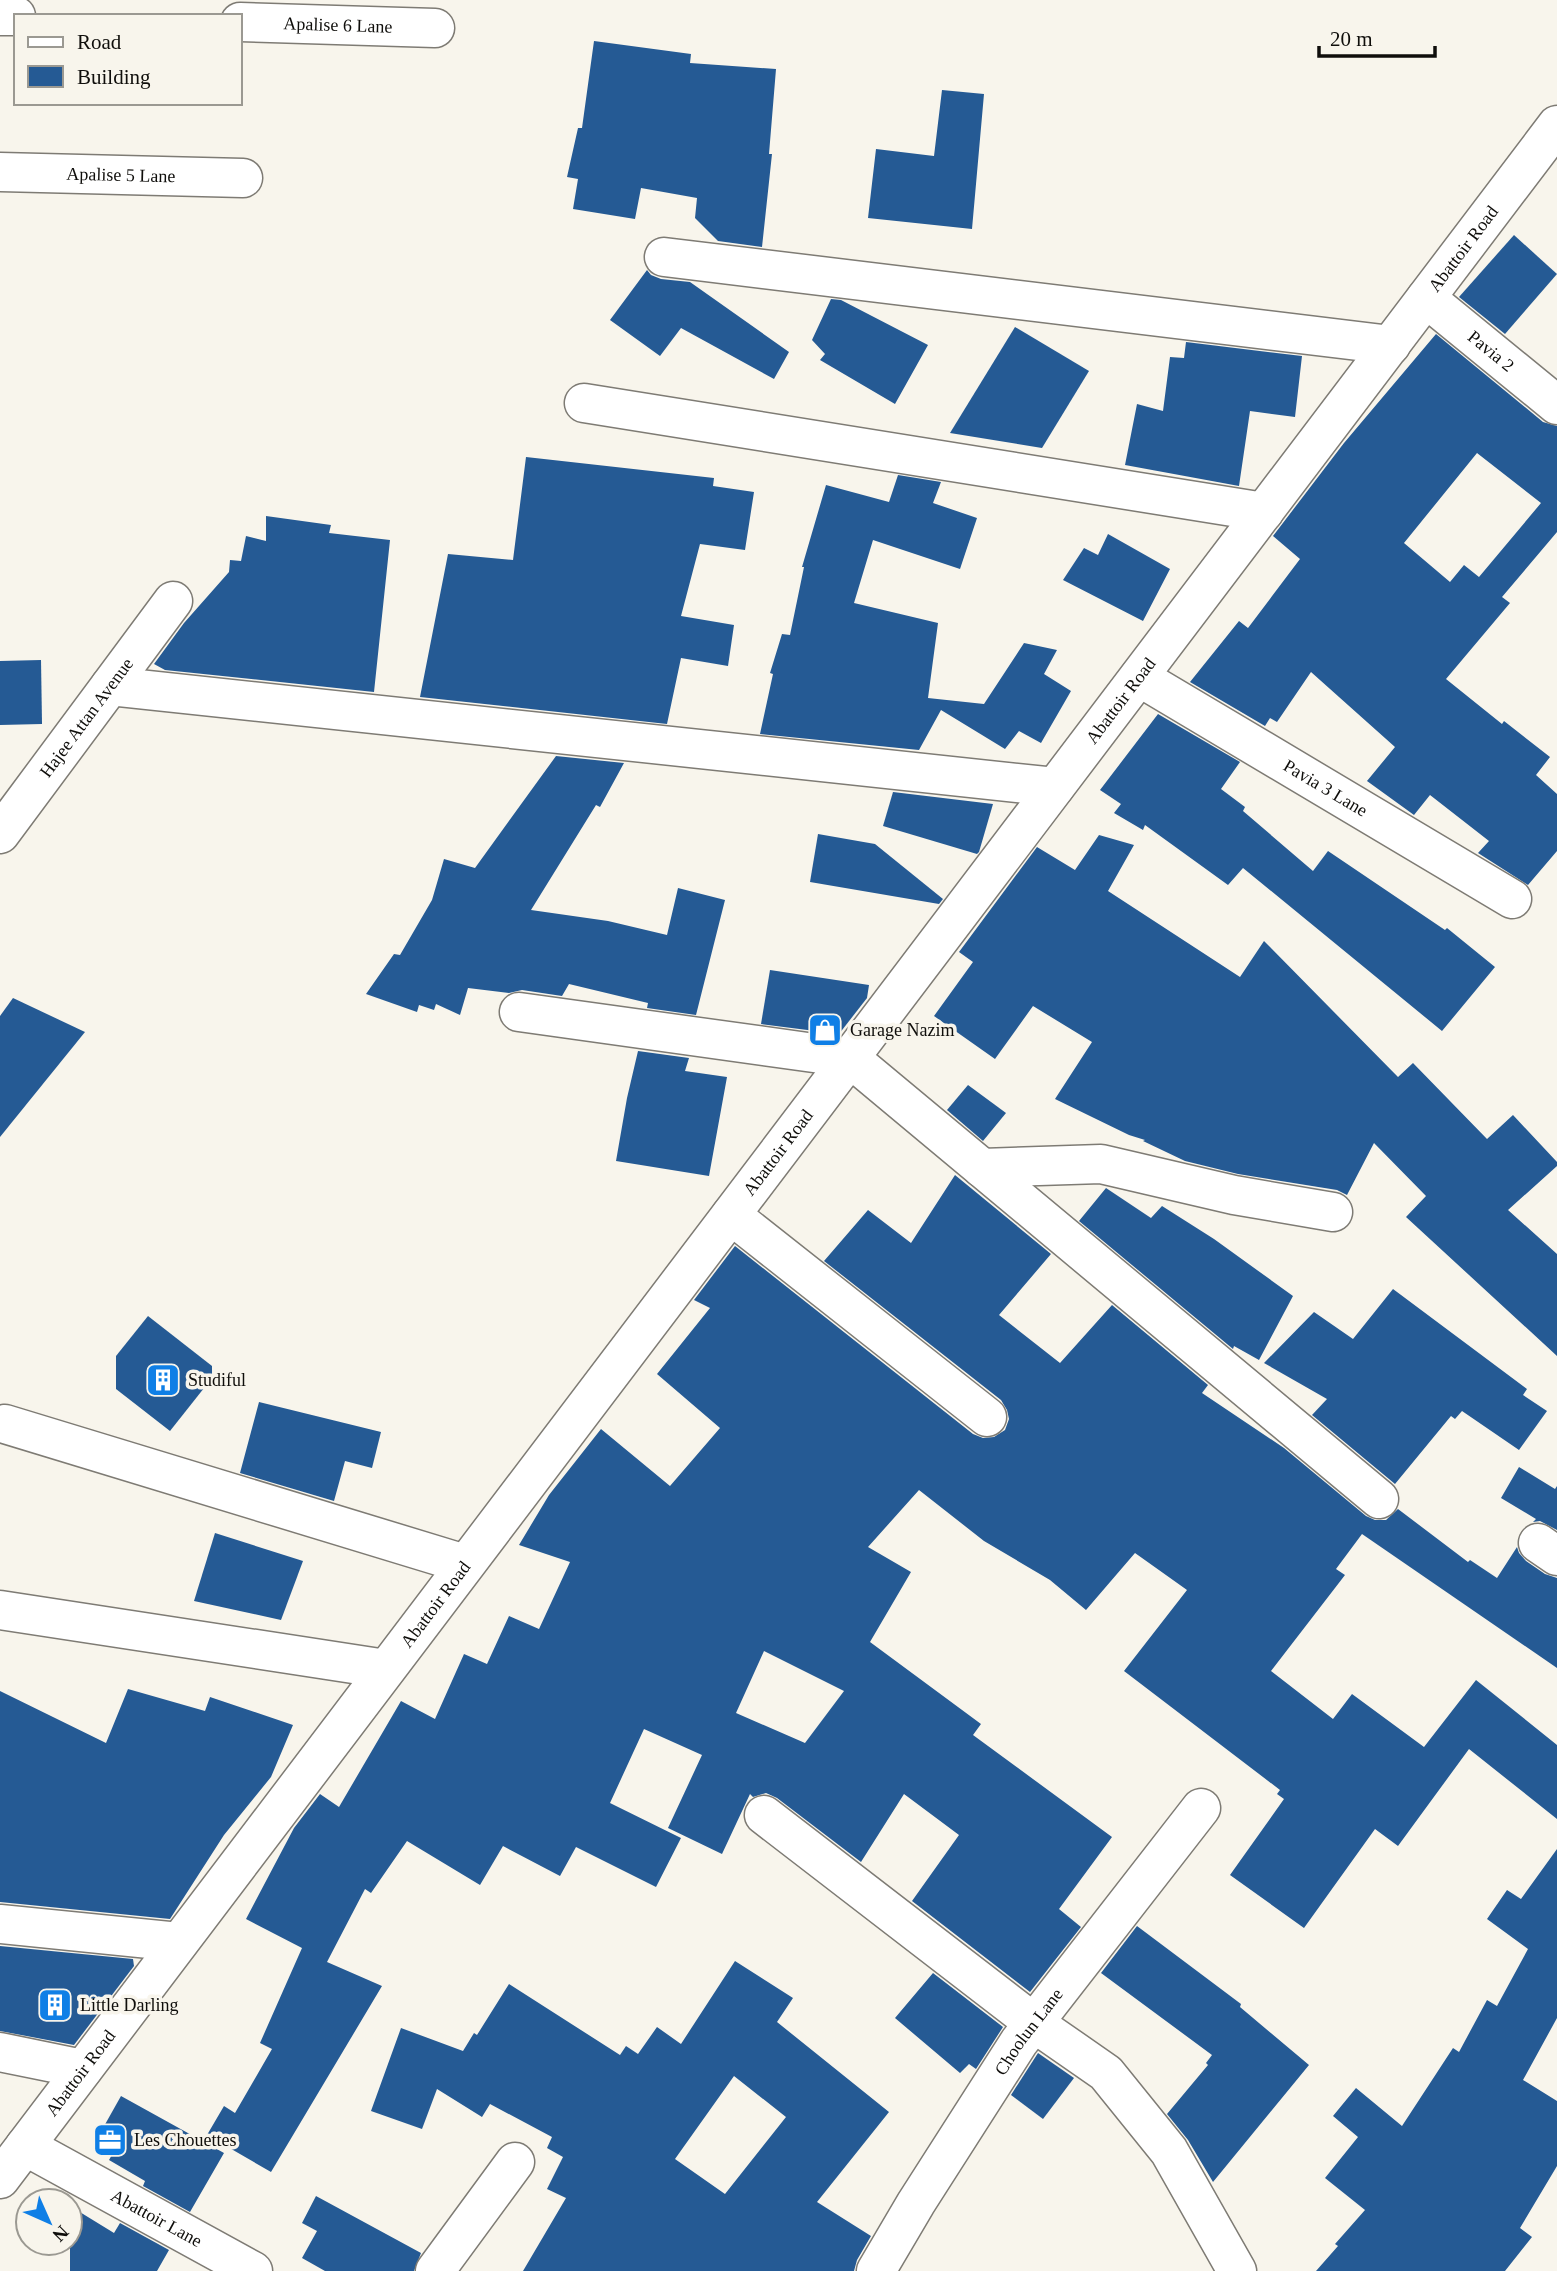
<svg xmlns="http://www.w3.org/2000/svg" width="1557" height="2271" font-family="Georgia,serif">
  <rect width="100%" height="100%" fill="#f8f5ec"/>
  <g fill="#255a94" fill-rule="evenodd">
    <polygon points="594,41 691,54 690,63 776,69 769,154 772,154 762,247 718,241 695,218 697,198 641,188 635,219 573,209 578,179 567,177 578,128 582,128"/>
    <polygon points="942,90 984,94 972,229 868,218 876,149 934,156"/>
    <polygon points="1514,235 1557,274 1505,334 1459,297"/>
    <polygon points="647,270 651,275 661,279 690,282 789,352 774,379 681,328 660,356 610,320"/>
    <polygon points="831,299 841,300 928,345 895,404 820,360 825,354 812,340"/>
    <polygon points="1015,327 1089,371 1042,448 950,433"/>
    <path d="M 1436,334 L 1543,422 L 1557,426 L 1557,532 L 1502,597 L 1510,603 L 1446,679 L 1502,724 L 1504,721 L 1550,757 L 1536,775 L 1557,794 L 1557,851 L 1528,885 L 1478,853 L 1489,841 L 1430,795 L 1414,815 L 1367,781 L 1395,747 L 1311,672 L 1277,722 L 1270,718 L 1265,726 L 1190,682 L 1239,621 L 1248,628 L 1300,559 L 1273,536 L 1344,443 ZM 1477,453 L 1541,503 L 1479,577 L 1464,565 L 1450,582 L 1404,543 Z"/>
    <polygon points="1186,342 1302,356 1295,417 1250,411 1239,486 1125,465 1137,404 1163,411 1170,357 1184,358"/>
    <polygon points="526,457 714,478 713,486 754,492 745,550 700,544 681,616 734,625 728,666 681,658 667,724 420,697 448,554 513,560"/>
    <polygon points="898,475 941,482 933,503 977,518 960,569 873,540 854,603 938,623 928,698 984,704 1024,643 1057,650 1044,674 1071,691 1041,743 1019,731 1005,749 941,710 919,750 760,734 773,674 770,673 782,634 790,635 804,567 802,567 826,485 889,502"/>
    <polygon points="266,516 331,525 329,533 390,540 374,692 165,670 154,664 184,623 229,572 230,560 241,561 246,536 266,541"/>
    <polygon points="1108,534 1170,569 1143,621 1063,580 1084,548 1098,555"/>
    <polygon points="41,660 42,724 0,725 0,661"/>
    <polygon points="1158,714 1240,762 1221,789 1245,807 1243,811 1313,871 1328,851 1445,930 1447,928 1495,967 1442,1031 1243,868 1228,885 1145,825 1143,830 1114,813 1121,804 1100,790"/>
    <polygon points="556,756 624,763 600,807 596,805 531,910 608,921 667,935 678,888 725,900 696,1015 647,1008 648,1003 569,984 562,996 522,990 509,993 468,988 460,1015 436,1004 434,1010 419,1005 417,1012 366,994 394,954 400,955 432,900 444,859 475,868"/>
    <polygon points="893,792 993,804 979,852 977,854 883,826"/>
    <polygon points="818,834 875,844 943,899 939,904 810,882"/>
    <polygon points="1099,835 1134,845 1108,891 1240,977 1264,941 1398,1077 1413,1063 1487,1139 1513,1115 1557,1162 1557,1166 1508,1210 1557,1254 1557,1356 1406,1217 1426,1196 1374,1143 1347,1195 1337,1190 1238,1174 1185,1161 1143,1141 1145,1140 1129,1135 1055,1099 1092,1042 1033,1006 995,1059 934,1016 973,962 959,952 1037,847 1075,870"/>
    <polygon points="770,970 869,985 867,998 839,1034 761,1024"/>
    <polygon points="13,998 85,1032 0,1137 0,1016"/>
    <polygon points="638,1051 689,1058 685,1071 727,1077 709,1176 616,1161 627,1098"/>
    <polygon points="968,1085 1006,1113 983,1141 947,1110"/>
    <path d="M 955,1175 L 1051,1254 L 999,1315 L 1060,1363 L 1112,1305 L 1208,1385 L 1202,1393 L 1284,1448 L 1366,1516 L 1375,1520 L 1386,1520 L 1398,1509 L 1468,1562 L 1470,1560 L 1497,1578 L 1517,1547 L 1519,1553 L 1526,1561 L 1545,1574 L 1557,1578 L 1557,1668 L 1362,1534 L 1336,1569 L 1345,1575 L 1271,1671 L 1333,1719 L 1352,1694 L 1424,1747 L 1476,1680 L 1557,1745 L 1557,1819 L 1469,1749 L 1398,1846 L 1375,1829 L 1304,1928 L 1230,1875 L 1284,1799 L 1277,1794 L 1280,1790 L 1124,1671 L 1187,1590 L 1135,1553 L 1086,1610 L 1050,1580 L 984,1541 L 919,1490 L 868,1547 L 911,1572 L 870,1642 L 981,1724 L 973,1735 L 1112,1837 L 1059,1909 L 1081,1927 L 1030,1992 L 912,1901 L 959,1835 L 904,1794 L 861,1862 L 777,1798 L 766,1793 L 753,1797 L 750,1794 L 722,1854 L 668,1828 L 702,1755 L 644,1729 L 610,1803 L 681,1838 L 656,1887 L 576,1847 L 560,1876 L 503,1846 L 480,1885 L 407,1841 L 371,1893 L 365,1889 L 327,1962 L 382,1986 L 271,2172 L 207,2135 L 224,2106 L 235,2113 L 272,2049 L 260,2043 L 302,1948 L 246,1919 L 294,1828 L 320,1794 L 339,1807 L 401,1701 L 435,1719 L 464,1654 L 487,1664 L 509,1616 L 539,1629 L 570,1562 L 519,1545 L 549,1495 L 601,1429 L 670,1486 L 720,1428 L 657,1374 L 710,1308 L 694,1300 L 735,1246 L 973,1434 L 983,1438 L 994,1437 L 1005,1430 L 1009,1419 L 1007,1410 L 1001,1400 L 824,1261 L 868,1210 L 911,1243 ZM 764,1651 L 844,1691 L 805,1743 L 736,1713 Z"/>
    <polygon points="1106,1188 1151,1218 1162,1206 1214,1239 1293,1296 1259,1360 1234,1346 1233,1349 1079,1221"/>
    <polygon points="1393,1289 1527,1389 1523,1395 1547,1411 1519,1450 1462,1411 1455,1419 1451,1416 1395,1484 1312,1415 1327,1399 1264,1363 1314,1312 1353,1339"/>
    <polygon points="148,1316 212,1366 212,1378 170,1431 116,1389 116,1356"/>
    <polygon points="259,1402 381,1432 372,1468 345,1461 334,1501 240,1473"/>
    <polygon points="1519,1467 1555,1489 1557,1486 1557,1530 1540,1521 1533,1522 1536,1519 1501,1498"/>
    <polygon points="215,1533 303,1561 281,1620 194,1601"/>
    <polygon points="128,1689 205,1711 210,1697 293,1725 271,1777 224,1835 170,1919 0,1902 0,1691 106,1743"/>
    <polygon points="1557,1849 1557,2018 1523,2080 1557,2101 1557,2166 1520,2228 1532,2237 1505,2271 1316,2271 1338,2246 1335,2244 1365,2210 1325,2178 1358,2137 1333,2116 1356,2088 1402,2126 1453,2048 1459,2052 1487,2000 1497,2006 1528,1949 1487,1919 1507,1890 1521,1899"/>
    <polygon points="1137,1926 1241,2004 1240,2007 1309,2065 1213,2182 1188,2140 1167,2114 1208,2065 1206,2063 1212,2055 1101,1973"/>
    <polygon points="0,1946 133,1959 134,1966 74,2045 0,2031"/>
    <path d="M 735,1961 L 793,1998 L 777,2022 L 889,2112 L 817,2202 L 871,2236 L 857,2260 L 854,2271 L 523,2271 L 566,2198 L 547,2189 L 563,2157 L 547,2148 L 552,2137 L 490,2104 L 482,2117 L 437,2089 L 422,2129 L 371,2111 L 401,2028 L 463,2051 L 474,2033 L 477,2035 L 509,1984 L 620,2055 L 626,2046 L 638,2054 L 657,2027 L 681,2044 ZM 734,2076 L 786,2117 L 725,2194 L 675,2159 Z"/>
    <polygon points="933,1973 1003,2027 976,2069 969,2064 960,2073 895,2018"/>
    <polygon points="1038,2053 1074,2078 1043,2119 1011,2095"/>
    <polygon points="121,2096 224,2153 190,2212 143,2186 145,2181 109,2160 122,2137 103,2128"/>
    <polygon points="316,2196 421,2253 414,2271 325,2271 302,2258 317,2231 302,2223"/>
    <polygon points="70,2206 114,2233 120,2223 169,2250 157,2271 70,2271"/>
  </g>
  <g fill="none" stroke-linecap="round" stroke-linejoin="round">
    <g stroke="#7e7b74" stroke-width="41">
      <g id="minor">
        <polyline points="0,16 16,16"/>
        <path id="s1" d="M 240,22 L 435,28"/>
        <path id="s2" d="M 0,172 L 243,178"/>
        <polyline points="664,257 1391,345"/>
        <path id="s3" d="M 1426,298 L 1557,405"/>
        <polyline points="584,403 1264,512"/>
        <path id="s4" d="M 1139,677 L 1512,899"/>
        <polyline points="110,686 1055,787"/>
        <path id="s5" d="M 0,834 L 173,601"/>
        <polyline points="519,1012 850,1058 1379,1499"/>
        <polyline points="982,1168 1101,1164 1234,1195 1333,1212"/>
        <polyline points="731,1215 987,1417"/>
        <polyline points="5,1424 465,1564"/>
        <polyline points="1538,1543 1557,1556"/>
        <polyline points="0,1610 386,1669"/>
        <polyline points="764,1815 1034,2023 1106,2073 1169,2151 1237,2271"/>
        <polyline points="0,1924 179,1942"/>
        <polyline points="0,2052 83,2069"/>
        <path id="s6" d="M 25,2146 L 253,2271"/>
        <path id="s7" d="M 0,2179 L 1557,125"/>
        <polyline points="435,2271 515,2162"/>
        <path id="s8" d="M 876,2271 L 916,2203 L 1019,2042 L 1201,1808"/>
      </g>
    </g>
    <use href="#minor" stroke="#fff" stroke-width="38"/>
  </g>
  <defs>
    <g id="shop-square" transform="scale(1.75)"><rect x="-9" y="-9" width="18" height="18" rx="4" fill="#0f7fe6" stroke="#f8f5ec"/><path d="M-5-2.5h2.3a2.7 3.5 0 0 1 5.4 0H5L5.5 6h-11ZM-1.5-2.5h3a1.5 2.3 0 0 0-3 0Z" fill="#fff"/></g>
    <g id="building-square" transform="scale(1.75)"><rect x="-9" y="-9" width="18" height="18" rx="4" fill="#0f7fe6" stroke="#f8f5ec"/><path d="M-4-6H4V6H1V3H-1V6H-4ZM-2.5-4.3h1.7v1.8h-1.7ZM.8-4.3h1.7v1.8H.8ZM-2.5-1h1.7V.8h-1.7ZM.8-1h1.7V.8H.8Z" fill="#fff"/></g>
    <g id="office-square" transform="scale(1.75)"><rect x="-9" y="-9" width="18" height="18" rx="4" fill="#0f7fe6" stroke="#f8f5ec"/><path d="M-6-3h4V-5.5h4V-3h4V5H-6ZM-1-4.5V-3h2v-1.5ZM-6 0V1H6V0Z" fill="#fff"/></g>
  </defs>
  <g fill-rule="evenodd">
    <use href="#shop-square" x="825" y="1030"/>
    <use href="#building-square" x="163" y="1380"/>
    <use href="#building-square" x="55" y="2005"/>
    <use href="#office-square" x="110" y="2140"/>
  </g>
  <g text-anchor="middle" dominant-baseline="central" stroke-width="7" stroke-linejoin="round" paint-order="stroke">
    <g font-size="18" fill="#0f0e0b" stroke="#f8f5ec">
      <text stroke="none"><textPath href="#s1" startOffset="98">Apalise 6 Lane</textPath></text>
      <text stroke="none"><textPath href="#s2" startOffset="121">Apalise 5 Lane</textPath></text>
      <text stroke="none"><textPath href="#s7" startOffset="2422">Abattoir Road</textPath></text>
      <text stroke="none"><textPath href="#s3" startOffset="84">Pavia 2</textPath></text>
      <text stroke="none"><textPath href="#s7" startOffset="1855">Abattoir Road</textPath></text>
      <text stroke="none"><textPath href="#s5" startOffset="145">Hajee Attan Avenue</textPath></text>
      <text stroke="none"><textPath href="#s4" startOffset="217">Pavia 3 Lane</textPath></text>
      <text stroke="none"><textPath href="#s7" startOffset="1288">Abattoir Road</textPath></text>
      <text stroke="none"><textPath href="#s7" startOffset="721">Abattoir Road</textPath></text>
      <text stroke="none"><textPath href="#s8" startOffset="284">Choolun Lane</textPath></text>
      <text stroke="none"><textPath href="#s7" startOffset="133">Abattoir Road</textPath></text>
      <text stroke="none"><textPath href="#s6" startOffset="150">Abattoir Lane</textPath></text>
    </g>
    <g font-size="18" fill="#0f0e0b" stroke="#f8f5ec" text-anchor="start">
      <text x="850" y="1030">Garage Nazim</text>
      <text x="188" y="1380">Studiful</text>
      <text x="80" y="2005">Little Darling</text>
      <text x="134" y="2140">Les Chouettes</text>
    </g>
  </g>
  <rect x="14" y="14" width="228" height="91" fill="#f8f5ec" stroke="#9b9992" stroke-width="2"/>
  <rect x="28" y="37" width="35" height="10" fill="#ffffff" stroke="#9b9992" stroke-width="2"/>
  <text x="77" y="49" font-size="21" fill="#0f0e0b">Road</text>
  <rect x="28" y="66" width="35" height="21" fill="#255a94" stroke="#9b9992" stroke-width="2"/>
  <text x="77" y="84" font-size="21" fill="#0f0e0b">Building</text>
  <g transform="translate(49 2222) rotate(135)"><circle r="33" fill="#f8f5ec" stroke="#9b9992" stroke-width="2"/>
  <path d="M0-5L12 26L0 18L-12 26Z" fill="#0f7fe6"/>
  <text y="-10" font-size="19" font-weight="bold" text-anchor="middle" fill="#0f0e0b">N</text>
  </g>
  <path d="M1319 46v10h116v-10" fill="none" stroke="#0f0e0b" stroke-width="3.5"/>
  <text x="1330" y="46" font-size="21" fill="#0f0e0b" stroke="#f8f5ec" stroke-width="5" paint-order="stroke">20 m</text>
</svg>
